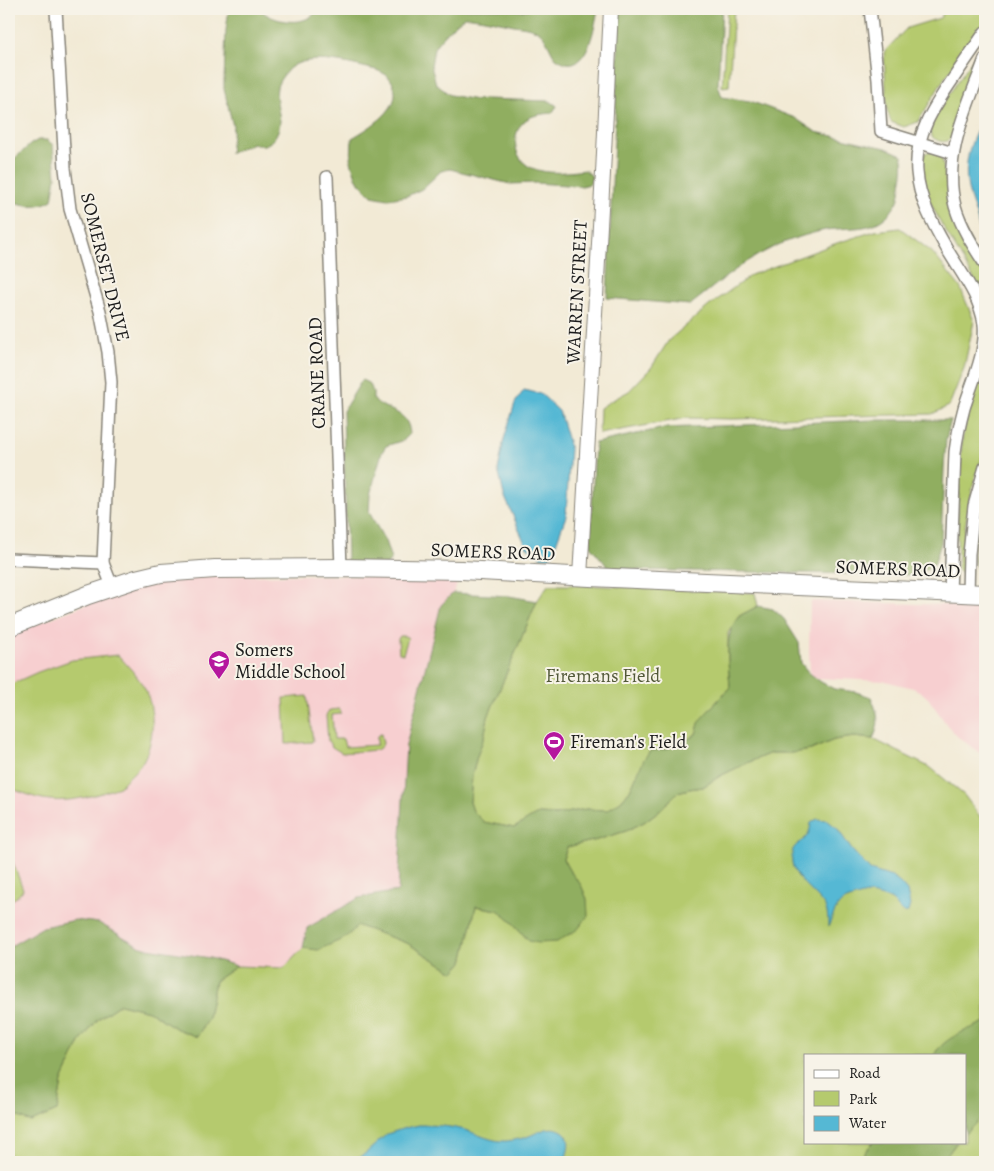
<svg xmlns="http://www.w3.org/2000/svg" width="994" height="1171" font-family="Alegreya,serif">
  <rect width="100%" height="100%" fill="#f7f3e8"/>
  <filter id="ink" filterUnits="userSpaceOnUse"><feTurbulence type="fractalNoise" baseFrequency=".02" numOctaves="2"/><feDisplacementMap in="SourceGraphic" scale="10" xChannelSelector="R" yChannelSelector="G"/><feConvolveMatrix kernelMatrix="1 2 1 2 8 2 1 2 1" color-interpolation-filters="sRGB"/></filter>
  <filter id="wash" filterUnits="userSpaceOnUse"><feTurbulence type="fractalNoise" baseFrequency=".0096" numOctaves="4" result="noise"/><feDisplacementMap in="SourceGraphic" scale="20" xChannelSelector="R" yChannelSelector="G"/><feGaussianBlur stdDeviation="1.12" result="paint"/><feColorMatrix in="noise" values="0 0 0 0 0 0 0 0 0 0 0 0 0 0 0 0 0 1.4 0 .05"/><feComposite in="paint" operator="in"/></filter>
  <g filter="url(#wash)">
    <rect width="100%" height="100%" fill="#f2ead5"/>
    <g fill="#f7cfd0">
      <polygon points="309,575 460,578 453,593 441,605 406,745 398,891 359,898 307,928 303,948 284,968 237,966 210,958 141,947 99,923 75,920 43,927 9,947 9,635 140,583 202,576"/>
      <polygon points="812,601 985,606 985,757 957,736 947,725 928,698 921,692 913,688 885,681 819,678 813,676 810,671 809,651 810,604"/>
    </g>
    <g fill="#b5ca6e" stroke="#687345">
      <polygon points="727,9 734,9 729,86 722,87"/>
      <polygon points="946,9 985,9 984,25 944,79 918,122 904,127 891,122 887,110 884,52 907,28 940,18"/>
      <path d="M 980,50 L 982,53 L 969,88 L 951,138 C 945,145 937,141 931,136 L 930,130 L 935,115 L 976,54 Z"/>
      <polygon points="931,151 941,155 953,214 985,271 985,301 974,279 942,225 929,200 922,165 925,153"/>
      <polygon points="900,228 932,252 960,287 974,321 964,368 949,406 932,414 732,419 687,418 599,434 600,408 609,402 629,391 651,368 669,340 709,306 751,275 837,243 875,231"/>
      <polygon points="985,365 985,449 974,482 969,504 965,528 963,570 963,572 959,572 958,570 957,535 961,453 963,433 968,416 982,371"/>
      <polygon points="548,585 580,585 755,593 758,606 739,616 728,633 728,661 730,687 701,720 696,734 684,742 664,749 650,751 630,790 621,801 607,810 586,809 556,815 538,814 514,828 483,822 473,811 470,802 472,776 477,756 484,737 488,717 537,601"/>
      <polygon points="400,636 405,636 408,638 403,654 399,653 398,639"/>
      <path d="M 118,655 C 127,665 138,676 145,689 C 155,710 155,740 143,761 C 141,764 139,768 136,770 C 131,776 124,780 120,787 C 112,789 106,792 98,794 C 73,801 51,804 26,794 C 20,792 14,790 9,786 L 9,685 L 38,672 L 72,660 Z"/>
      <polygon points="307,696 313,741 312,742 286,744 284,698"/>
      <polygon points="339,709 341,712 340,714 332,715 334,739 343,739 345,747 377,745 377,736 378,735 381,734 383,743 382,746 377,750 342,753 332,747 328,741 326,716 327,713 330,710"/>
      <polygon points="854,737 873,739 931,768 964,795 985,823 985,1022 970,1030 937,1050 934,1055 805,1055 805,1142 874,1142 869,1147 857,1162 9,1162 9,1113 31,1122 57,1111 62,1081 80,1042 98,1019 120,1004 149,1011 177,1029 208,1018 215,981 237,966 284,968 303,948 318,949 345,938 357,925 407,943 454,972 463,962 476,906 498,910 514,924 529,941 587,899 581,885 569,870 563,859 567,847 597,840 626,831 644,822 660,810 678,792 689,789 703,787 720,776 747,763 771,753 792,753 811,750 834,740"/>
      <path d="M 9,856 L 12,860 L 23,889 C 21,894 15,899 9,901 Z"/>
      <polygon points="984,1114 985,1114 985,1162 942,1162 957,1142 965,1142 965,1134"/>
    </g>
    <g fill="#90ae61" stroke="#56653e">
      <path d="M 229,9 L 260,9 C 272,23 308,28 318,9 L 362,9 C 369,17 386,13 395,9 L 502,9 L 521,11 L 530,9 L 598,9 C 595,24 589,68 566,63 C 563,62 559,60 556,58 C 549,50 547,35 536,30 C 530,27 521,26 514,25 C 500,22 486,19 472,17 L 464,17 L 452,27 L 439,41 L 434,48 L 431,66 L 436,84 L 450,95 L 476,100 L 485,99 L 550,101 L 557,106 L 552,113 C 545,114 536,114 529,118 C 510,128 511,159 532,168 C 548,175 569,172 585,170 L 592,176 L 590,184 L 582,186 L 535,183 L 510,184 L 450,169 L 441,171 L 422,189 L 407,196 L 388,199 L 372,196 L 360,184 L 356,177 L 351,162 L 352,138 C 369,128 404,108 393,84 C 390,76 384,73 376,70 C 354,65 309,52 290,68 C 285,73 279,80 277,87 C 275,99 279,110 280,121 C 280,131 272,147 260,145 C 257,145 255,144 253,143 L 230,153 L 233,126 L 224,89 L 224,81 L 226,30 Z"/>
      <path d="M 620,9 L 722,9 L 718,85 L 722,97 L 750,101 L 795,118 L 816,132 L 886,148 L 902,155 C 905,166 903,174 901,185 C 900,191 900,198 897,203 C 879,234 854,226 826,230 C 810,233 782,242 768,250 C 739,264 715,286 690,305 L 607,298 Z"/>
      <path d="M 38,140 L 47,140 L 53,145 L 56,177 L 52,200 C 36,209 25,205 9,201 L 9,161 L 13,160 L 31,144 Z"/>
      <path d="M 362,380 L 370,384 L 373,392 L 373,399 C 389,414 408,409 410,434 L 404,440 L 386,446 L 382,452 L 370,495 L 369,512 L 385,541 L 391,559 L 387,565 L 347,562 L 343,411 Z"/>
      <polygon points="874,420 951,420 946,439 944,468 941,543 934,565 917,575 635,570 608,567 591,547 591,526 595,443 664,428"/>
      <polygon points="985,486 985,578 978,572 975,562 977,523"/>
      <path d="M 453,593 L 509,596 L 537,601 L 488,717 L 484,737 L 477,756 L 472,776 L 470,802 L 473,811 L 484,822 L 514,828 L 532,817 L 538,814 L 556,815 L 586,809 L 607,810 L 621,801 L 630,790 L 644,759 L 650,751 L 664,749 L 683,743 L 696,734 L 700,720 L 730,687 C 729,666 722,630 741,615 C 746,612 753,609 758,606 L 773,609 L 784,619 L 799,643 L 801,663 L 808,672 L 821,682 L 834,689 L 856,692 L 871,697 C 878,714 881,722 873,739 L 854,737 L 834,740 L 811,750 L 792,753 L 771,753 L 747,763 L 720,776 L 703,787 L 689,789 L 678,792 L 660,810 L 644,822 L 626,831 L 597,840 L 567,847 L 563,859 L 569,870 L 581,885 L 587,899 L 588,916 L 578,929 L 557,942 L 538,943 L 529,941 L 514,924 L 498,910 L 476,906 L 463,962 L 454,972 L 407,943 L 358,926 L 345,938 L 318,950 L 303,948 L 307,928 L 359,898 L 398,891 L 406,745 L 441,605 Z"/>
      <polygon points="75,920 99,923 141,947 210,958 237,966 215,981 208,1018 197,1037 177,1029 149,1011 120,1004 98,1019 80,1042 62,1081 57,1111 31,1122 9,1113 9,947 43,927"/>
      <path d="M 985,1022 L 985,1114 L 965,1134 L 965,1055 L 934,1055 C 944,1037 968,1030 985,1022 Z"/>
      <polygon points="874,1142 957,1142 942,1162 857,1162 869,1147"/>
    </g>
    <g fill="#55b8d4" stroke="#386a78">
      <path d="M 985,116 L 985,237 L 979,230 C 978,217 972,205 969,193 C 962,164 970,140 985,116 Z"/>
      <polygon points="524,390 541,394 559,411 570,448 566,516 551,557 541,557 526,546 504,495 498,470 504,439 515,403"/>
      <path d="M 817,819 L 827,820 L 837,828 L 852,850 L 870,870 L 892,877 L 900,883 L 907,891 L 910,905 L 908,912 L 904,913 C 898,910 898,906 893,902 C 889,898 873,894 867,894 C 862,895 844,900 841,903 C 835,908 832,919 828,927 C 828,920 828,913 825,907 C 815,890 789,878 792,855 C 792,847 797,845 803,840 C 809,836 810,829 811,823 Z"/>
      <path d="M 419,1125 C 434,1125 450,1126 465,1130 C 478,1134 492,1142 506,1141 C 514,1140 522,1139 529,1136 C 540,1132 550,1124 562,1131 C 573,1137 568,1153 564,1162 L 324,1162 L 340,1161 L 349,1162 L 358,1159 L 367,1152 L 387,1134 L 405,1128 Z"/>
    </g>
  </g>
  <g filter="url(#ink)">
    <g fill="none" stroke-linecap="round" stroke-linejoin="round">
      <g stroke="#878378" stroke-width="14">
        <g id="minor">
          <polyline points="56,9 65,168 70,209 100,311 108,352 111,382 103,563 112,586"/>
          <polyline points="870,9 878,80 881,131 953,153"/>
          <path d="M 985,59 C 968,106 942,155 955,206 C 961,227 973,246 985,264"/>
          <polyline points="327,177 341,568"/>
          <polyline points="9,559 103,563"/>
          <path d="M 950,593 L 955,452 C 957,437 960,423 964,408 C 972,383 987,350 984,324 C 980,296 961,273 947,249 C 934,226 919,200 917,172 C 914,135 935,105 955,76 C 965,61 975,47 985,32"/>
          <polyline points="968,593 969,554 974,506 985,467"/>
        </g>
      </g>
      <g stroke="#878378" stroke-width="16">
        <polyline id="tertiary" points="580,577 603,173 611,9"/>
      </g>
      <g stroke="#878378" stroke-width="20">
        <polyline id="primary" points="9,627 88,595 136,579 161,573 215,569 341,568 462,570 590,577 985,594"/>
      </g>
      <use href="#minor" stroke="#fff" stroke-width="11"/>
      <use href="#tertiary" stroke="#fff" stroke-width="14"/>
      <use href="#primary" stroke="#fff" stroke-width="18"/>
    </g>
  </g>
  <defs>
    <g id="school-pin" transform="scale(1.125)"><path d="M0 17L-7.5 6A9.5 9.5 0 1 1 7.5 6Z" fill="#b5179e" stroke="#f7f3e8"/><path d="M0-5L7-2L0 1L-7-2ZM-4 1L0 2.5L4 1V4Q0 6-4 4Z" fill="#fff"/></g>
    <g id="stadium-pin" transform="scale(1.125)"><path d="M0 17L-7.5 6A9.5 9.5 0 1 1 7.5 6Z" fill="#b5179e" stroke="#f7f3e8"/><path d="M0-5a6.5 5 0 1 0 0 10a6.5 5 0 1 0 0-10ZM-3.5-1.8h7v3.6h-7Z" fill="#fff"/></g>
  </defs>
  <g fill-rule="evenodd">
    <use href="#school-pin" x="219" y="661"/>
    <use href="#stadium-pin" x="554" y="742"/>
  </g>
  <g text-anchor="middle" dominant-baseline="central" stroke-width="4" stroke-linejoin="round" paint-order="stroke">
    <g font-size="19" fill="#1c1c1c" stroke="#f7f3e8">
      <text transform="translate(105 267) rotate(76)">SOMERSET DRIVE</text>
      <text transform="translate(577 292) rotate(-87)">WARREN STREET</text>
      <text transform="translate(317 373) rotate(-92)">CRANE ROAD</text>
      <text transform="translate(493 552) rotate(2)">SOMERS ROAD</text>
      <text transform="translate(898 569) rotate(2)">SOMERS ROAD</text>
    </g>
    <g font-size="19" fill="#1c1c1c" stroke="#f7f3e8" text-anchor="start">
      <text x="235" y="650">Somers<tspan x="235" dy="22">Middle School</tspan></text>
      <text x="570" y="742">Fireman's Field</text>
    </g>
    <g font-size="19" fill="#525939" stroke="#f7f3e8">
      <text x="603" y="676">Firemans Field</text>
    </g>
  </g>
  <rect width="994" height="1171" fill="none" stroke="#f7f3e8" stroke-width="30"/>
  <rect x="804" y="1054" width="162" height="90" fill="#f7f3e8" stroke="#9f9d96"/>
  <rect x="814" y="1070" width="25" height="8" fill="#ffffff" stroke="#9f9d96"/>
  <text x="849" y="1078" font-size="15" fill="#1c1c1c">Road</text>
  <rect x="814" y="1091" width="25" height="15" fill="#b5ca6e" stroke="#9f9d96"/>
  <text x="849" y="1104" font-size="15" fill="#1c1c1c">Park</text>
  <rect x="814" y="1116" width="25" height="15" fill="#55b8d4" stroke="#9f9d96"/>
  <text x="849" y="1128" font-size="15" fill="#1c1c1c">Water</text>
</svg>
